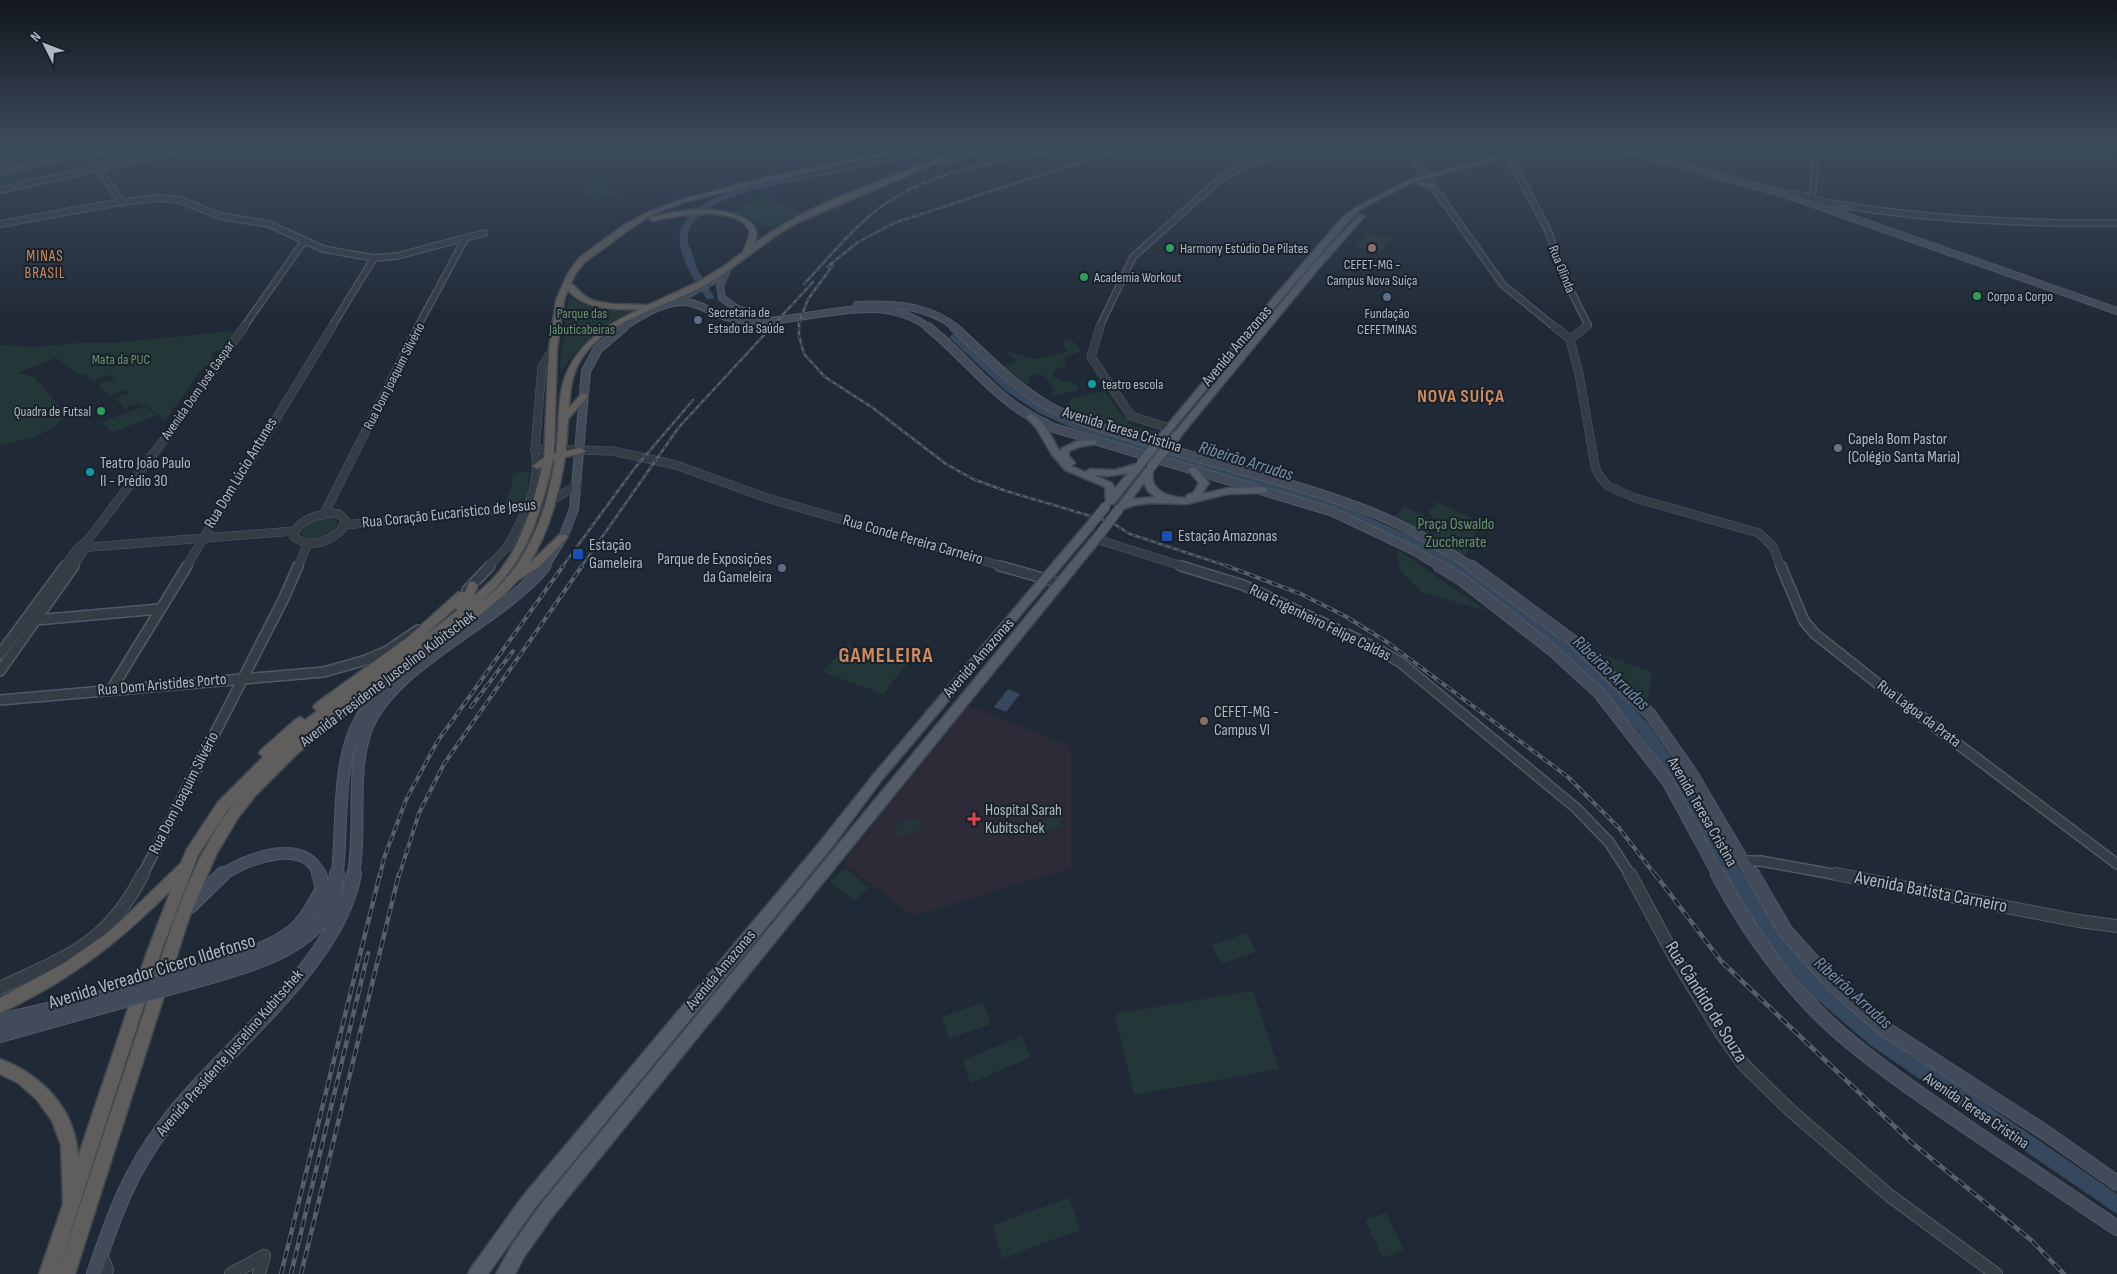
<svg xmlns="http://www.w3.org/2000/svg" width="2117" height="1274" font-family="'Sofia Sans Condensed',sans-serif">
  <rect width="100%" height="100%" fill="#202a36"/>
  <polygon fill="#2d2b38" points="968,706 1067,744 1071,749 1071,868 913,916 843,862"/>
  <g fill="#233738">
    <polygon points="28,168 35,182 25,184 22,177 0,183 0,174"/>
    <polygon points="596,184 619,193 598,200 577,190"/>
    <polygon points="764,197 802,212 772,228 730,212"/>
    <polygon points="1368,233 1391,238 1380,253 1356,247"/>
    <path d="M 569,297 C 590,311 616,312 641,308 C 604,324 583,341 559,373 Z"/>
    <path d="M 232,331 L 237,332 L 234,338 L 225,344 L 221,351 L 213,352 L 211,357 L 215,361 L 209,367 L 201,370 L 165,421 L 146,404 L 140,406 L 139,403 L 125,408 L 115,398 L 129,393 L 126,390 L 109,396 L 98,385 L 115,379 L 104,370 L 109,375 L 93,381 L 85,374 L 77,374 L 56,358 L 17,373 L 34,377 L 63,410 L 63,417 C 49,436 22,441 0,444 L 0,345 L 34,347 L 79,343 L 112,343 Z"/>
    <path d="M 1067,340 L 1075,343 L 1081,350 L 1078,353 L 1065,356 L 1066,365 L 1054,371 L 1053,375 L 1064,382 L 1072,381 L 1079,388 L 1078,390 L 1057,395 L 1048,395 L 1055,390 C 1048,382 1041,366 1028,378 L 1031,384 L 1026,385 L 1004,366 L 1016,361 L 1007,353 L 1009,352 L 1036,359 L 1067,352 L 1068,351 L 1064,346 L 1064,341 Z"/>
    <polygon points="1104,391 1124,418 1130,420 1127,423 1135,426 1134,428 1140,427 1157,432 1148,440 1070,410 1069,401 1073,398"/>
    <polygon points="145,406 157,415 113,432 102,422"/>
    <polygon points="529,471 528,506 503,508 511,488 513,473"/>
    <polygon points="1437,502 1480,522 1466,555 1452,552 1431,538 1440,523 1428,533 1394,517 1405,507 1438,522 1428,513"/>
    <path d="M 330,517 L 334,519 L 338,523 C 334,536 312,544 301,534 C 304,521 319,518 330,517 Z"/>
    <polygon points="1397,549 1486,611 1422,592 1400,570"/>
    <polygon points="848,644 907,664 883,694 823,672"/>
    <polygon points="1584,648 1652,672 1647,707"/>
    <polygon points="1057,816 1062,826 1039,834 1034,824"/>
    <path d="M 914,819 L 918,821 L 921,827 C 914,833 904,838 895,833 L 898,824 Z"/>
    <polygon points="845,868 869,888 854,901 830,881"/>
    <polygon points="1246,933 1256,952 1222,964 1212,945"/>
    <polygon points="1253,991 1279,1069 1134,1095 1115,1014"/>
    <polygon points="983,1002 991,1024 949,1039 942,1017"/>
    <polygon points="1021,1036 1031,1057 971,1083 962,1061"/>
    <polygon points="1069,1198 1080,1230 1002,1258 993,1225"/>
    <polygon points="1386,1213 1404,1250 1383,1258 1365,1220"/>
  </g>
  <polygon fill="#36485e" points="1008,689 1020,694 1006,712 994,707"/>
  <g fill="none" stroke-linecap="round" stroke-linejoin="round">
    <g fill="#36485e" fill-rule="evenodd">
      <path d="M 950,143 L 961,143 L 905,159 L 752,190 L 720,202 L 706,210 L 692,223 L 688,233 L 688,242 L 697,268 L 714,297 L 713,299 L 707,299 C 695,284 674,249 681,229 C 687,215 701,205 714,199 C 741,185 773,182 802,176 C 852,166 902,157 950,143 Z"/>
      <polygon points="954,334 957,335 1012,387 1047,409 1078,423 1147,446 1339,504 1424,542 1484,579 1592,665 1624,697 1649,725 1679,768 1772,923 1824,985 1882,1033 2117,1194 2117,1214 1870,1045 1812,995 1760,933 1669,776 1639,733 1614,703 1582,671 1476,585 1416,548 1331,508 1139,450 1070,427 1039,413 1006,391 951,339 949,337"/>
    </g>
    <g stroke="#515a64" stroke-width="8">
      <g id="tertiary-far3">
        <polyline points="83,143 87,152 122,203"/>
        <polyline points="1430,143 1405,147 1503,285 1556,328"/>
        <polyline points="1479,143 1512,154"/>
        <polyline points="1510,159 1547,228 1567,283 1588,325 1584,328"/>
        <polyline points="0,190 209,143"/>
        <polyline points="1790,193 1806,196"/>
        <path d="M 1799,197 C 1903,219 2011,224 2117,223"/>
        <polyline points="1812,200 1817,143"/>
        <polyline points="0,224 115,203 158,198 180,200 220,216 269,224 323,249 374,258 397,256 484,233"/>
        <polyline points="243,328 302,244 307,242"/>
        <polyline points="331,328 374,258"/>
        <polyline points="417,328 465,239"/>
        <polyline points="1099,328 1133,257 1219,180 1241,167 1310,143"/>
      </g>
    </g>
    <g stroke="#515a64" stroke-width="9">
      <g id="tertiary-far2">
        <polyline points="1100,327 1091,357 1131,416 1169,428"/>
        <polyline points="1555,327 1570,339 1579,374 1595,466 1598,474 1608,486 1635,498 1759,533 1773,547 1781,567"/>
        <polyline points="1570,339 1586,327"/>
        <polyline points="535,449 613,451 676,465 767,498 1005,567"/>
        <path d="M 332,513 L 339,514 L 346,521 C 338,541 310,551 293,536 C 299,519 316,515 332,513 Z"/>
        <polyline points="324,514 418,327"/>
        <polyline points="345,525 537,506 551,501 577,485"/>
        <polyline points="1096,539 1185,567"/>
        <polyline points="78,548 294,531"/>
        <polyline points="64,567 78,548 88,540 176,424 244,327"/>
        <polyline points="73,567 88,544"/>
        <polyline points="186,567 332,327"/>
        <polyline points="298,567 308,543"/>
        <polyline points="488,567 508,546 528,507 533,492 537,466 535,449 542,367 553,349"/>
      </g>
    </g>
    <g stroke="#515a64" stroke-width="12">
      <g id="tertiary-far1">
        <polyline points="1000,566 1060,583"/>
        <polyline points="1181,566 1243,585 1370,645 1400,662 1576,808 1609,842 1631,876"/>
        <polyline points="1781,566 1804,621 1815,634 1882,687 2117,864"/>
        <polyline points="467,590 490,566"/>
        <polyline points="36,620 159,609"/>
        <polyline points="0,654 65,566"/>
        <polyline points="0,671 74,566"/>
        <polyline points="111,690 187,566"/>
        <polyline points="0,700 324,672 366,660 387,651 418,630"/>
        <polyline points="1744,861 1761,861 1843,876"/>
        <polyline points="142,876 284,598 298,566"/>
      </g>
    </g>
    <g stroke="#515a64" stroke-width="14">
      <g id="tertiary">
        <polyline points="1630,874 1673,954 1721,1033 1743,1064 1791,1111 1890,1196 1996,1274"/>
        <polyline points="1836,874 2079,921 2117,926"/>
        <path d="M 0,988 C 67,956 107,945 143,874"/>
        <polyline points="101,1254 107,1270 106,1274"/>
        <polyline points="231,1274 264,1256"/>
        <polyline points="259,1274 264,1256"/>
      </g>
    </g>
    <g stroke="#515a64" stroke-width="8">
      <g id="secondary-far3">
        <polyline points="1603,143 1784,194 2117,311"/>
        <polyline points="942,162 992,143"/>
        <polyline points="0,168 27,148 54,143"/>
        <polyline points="0,171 132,143"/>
        <polyline points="1841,211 1840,207 1847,207"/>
        <polyline points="728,268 720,286 722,298 739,310 759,315"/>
        <polyline points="675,301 711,282 725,271"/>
        <path d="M 857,305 C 891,303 929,305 956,328"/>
        <path d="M 622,328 C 639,317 660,303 681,302 C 695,301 707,310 720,315 C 730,319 740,320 750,321 C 808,324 878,288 929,328"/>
      </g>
    </g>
    <g stroke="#515a64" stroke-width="10">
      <g id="secondary-far2">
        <path d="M 928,327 C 956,349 979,378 1007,400 C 1021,412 1037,420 1054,428 L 1333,512 L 1415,551 L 1441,567"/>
        <path d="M 954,327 C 984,354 1014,387 1050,407 C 1081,424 1119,433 1153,444 C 1223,467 1297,483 1366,510 C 1403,524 1439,545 1472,567"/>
        <polyline points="544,567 564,535 574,509 586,371 598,349 624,327"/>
      </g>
    </g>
    <g stroke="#515a64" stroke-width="13">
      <g id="secondary-far1">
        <polyline points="1439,566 1462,580 1552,650 1599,693 1668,782 1719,876"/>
        <polyline points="1471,566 1573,641 1650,714 1692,774 1752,876"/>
        <path d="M 221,876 C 245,859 306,835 320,876"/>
        <path d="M 337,876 C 343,828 336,765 359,722 C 368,703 383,689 398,675"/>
        <path d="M 353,876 C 362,830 351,781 364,736 C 385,665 500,623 545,566"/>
      </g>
    </g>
    <g stroke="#515a64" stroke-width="16">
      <g id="secondary">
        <path d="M 1718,874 C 1749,933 1792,992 1842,1035 C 1882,1069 1927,1099 1970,1129 C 2019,1162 2068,1195 2117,1228"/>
        <polyline points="1752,874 1786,932 1835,986 1882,1027 2043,1131 2117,1183"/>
        <polyline points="190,906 223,874"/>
        <path d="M 218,966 C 245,955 279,947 300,925 C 310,914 316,901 323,889 L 319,874"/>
        <path d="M 215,975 C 253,964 302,949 325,915 C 333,903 335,888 337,874"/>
        <polyline points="0,1021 109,996"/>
        <polyline points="0,1035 107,1005"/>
        <path d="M 94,1274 C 114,1216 128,1174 166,1124 C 221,1050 337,967 354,874"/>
      </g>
    </g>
    <g stroke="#3d4550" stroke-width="3">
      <g id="primary">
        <polygon points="1546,143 1555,143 1411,183 1361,209 1348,222 1279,302 1164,440 1158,440 1158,436 1273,298 1342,218 1357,207 1407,181"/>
        <polygon points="1563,143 1572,143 1547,151 1544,149"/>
        <polygon points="1421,182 1435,185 1436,186 1433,188 1419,185 1418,184"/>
        <polygon points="1359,215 1365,216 1319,268 1180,437 1174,437 1174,433 1313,264"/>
        <path d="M 1031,414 C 1045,420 1053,440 1060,452 L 1062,448 L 1077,441 L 1096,440 L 1096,444 L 1079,447 L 1069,451 L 1069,456 L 1075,463 L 1071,466 L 1085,472 L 1090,469 L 1115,470 L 1139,463 L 1144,466 L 1114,504 L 1106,504 L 1105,487 L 1065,470 L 1052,455 L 1037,429 L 1026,417 ZM 1128,473 L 1115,488 L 1112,483 L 1094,475 L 1109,476 Z"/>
        <path d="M 1193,467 L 1196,468 L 1209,483 L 1202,494 L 1228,488 L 1263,487 L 1268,490 L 1263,493 L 1228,494 L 1187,504 L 1152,503 L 1135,505 L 1121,510 L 1116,507 L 1145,469 L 1148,468 L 1153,471 C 1149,492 1170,497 1186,498 L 1187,495 L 1193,493 L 1199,483 L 1188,470 ZM 1144,483 L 1148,491 L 1155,497 L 1132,499 Z"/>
        <polygon points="1089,524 1094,527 1093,529 881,781 829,851 535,1208 488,1274 468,1274 471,1268 523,1196 819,843 873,775 1085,525"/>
        <polygon points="1100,531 1104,532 1105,534 1104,536 553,1216 524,1257 515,1274 496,1274 512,1245 541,1204 1096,532"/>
      </g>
    </g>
    <g stroke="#3e4751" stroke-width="3">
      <path id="trunk" d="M 928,143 L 938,143 L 764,182 L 684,202 L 653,214 L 630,229 L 585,262 L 576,273 L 571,283 L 585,296 L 594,301 L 613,304 L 648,305 L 700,281 L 724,266 L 743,252 L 750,234 C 744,203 673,216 653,221 L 649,219 L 650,217 C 682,210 717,203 747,220 C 756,226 759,234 754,244 C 818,196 904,175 976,143 L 984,143 L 799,222 C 766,239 739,266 707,284 C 667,307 598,321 577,367 C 571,380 570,393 569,408 L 581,394 L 587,394 L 588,396 L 568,419 L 566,451 L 581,448 L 586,451 L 584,453 L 565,457 C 559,495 549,532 529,564 L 559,535 L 567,535 L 568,537 L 539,567 L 517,581 L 503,596 L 460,631 L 344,716 L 298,753 L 256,795 L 238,818 L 217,853 L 190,915 L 75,1274 L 57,1274 C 86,1188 114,1102 143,1015 C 167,943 187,862 236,801 L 228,810 L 198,855 L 161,952 L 57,1274 L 39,1274 L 63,1204 L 61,1145 L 52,1121 L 37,1100 L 18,1083 L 0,1074 L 0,1059 C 42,1075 76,1109 78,1157 L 147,952 L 171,890 C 131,930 91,964 41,992 C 28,999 14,1007 0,1013 L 0,998 L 64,963 L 103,936 L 123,919 L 181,863 L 187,849 L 218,802 L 263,757 L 259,753 L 261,750 L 296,719 L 300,717 L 305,720 L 317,711 L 313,707 L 315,704 L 408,637 L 458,592 L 465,592 L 469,582 L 473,581 L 478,585 L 474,596 C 484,587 495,578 502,568 C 524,538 533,503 542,467 L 537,469 L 532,466 L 544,458 L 549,349 L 556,300 L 568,273 L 579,258 L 624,225 L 649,212 L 680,200 L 764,178 ZM 568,290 C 584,310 617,310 640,309 C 603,326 569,349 561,392 C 558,412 559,432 556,453 L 554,453 L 557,349 L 564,300 ZM 555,460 C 546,516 527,567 480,603 C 527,562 539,519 553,461 ZM 455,608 L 458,610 L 423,637 Z"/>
    </g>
    <use href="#tertiary-far3" stroke="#343c46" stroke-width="5.5"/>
    <use href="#tertiary-far2" stroke="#343c46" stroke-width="8"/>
    <use href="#tertiary-far1" stroke="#343c46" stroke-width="9"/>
    <use href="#tertiary" stroke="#343c46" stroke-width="12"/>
    <use href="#secondary-far3" stroke="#424b59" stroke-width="6"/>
    <use href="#secondary-far2" stroke="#424b59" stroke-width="8"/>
    <use href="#secondary-far1" stroke="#424b59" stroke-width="11"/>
    <use href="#secondary" stroke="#424b59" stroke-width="14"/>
    <use href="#primary" fill="#525b67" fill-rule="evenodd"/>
    <use href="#trunk" fill="#5f5e5c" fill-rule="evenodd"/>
    <g stroke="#56606d" stroke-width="2.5">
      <g id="rail-far2">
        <polyline points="833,265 808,299 799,323 799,336 804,354 825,377 873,408 946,464 973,479 1006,491 1111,522 1130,534 1230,567"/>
        <polyline points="827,267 858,242 894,223 1138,143"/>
        <path d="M 804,284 C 830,257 854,225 885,204 C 950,159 1036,157 1111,143"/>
        <polyline points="562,567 634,469 693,400"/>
        <polyline points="581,567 679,427 813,282"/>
      </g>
    </g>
    <g stroke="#56606d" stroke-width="4">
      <g id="rail-far1">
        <polyline points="1227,566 1301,594 1345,616 1387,642 1568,777 1619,828 1656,876"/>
        <polyline points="471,707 513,651"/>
        <polyline points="380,876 384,858 406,800 437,742 563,566"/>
        <polyline points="399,876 419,813 444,764 582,566"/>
      </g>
    </g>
    <g stroke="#56606d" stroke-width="4.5">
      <g id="rail">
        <polyline points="1655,874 1721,961 1911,1142 2031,1240 2064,1274"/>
        <polyline points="281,1274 380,874"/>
        <polyline points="291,1274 368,953"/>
        <polyline points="301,1274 399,874"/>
      </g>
    </g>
    <use href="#rail-far2" stroke="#19212b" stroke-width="1" stroke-dasharray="4" stroke-linecap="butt"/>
    <use href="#rail-far1" stroke="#19212b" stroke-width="2" stroke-dasharray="6" stroke-linecap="butt"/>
    <use href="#rail" stroke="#19212b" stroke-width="2.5" stroke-dasharray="8" stroke-linecap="butt"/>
    <g stroke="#515a64" stroke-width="16" stroke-linecap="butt">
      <g id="secondary-bridge">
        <polyline points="109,996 218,966"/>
        <polyline points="107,1005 215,975"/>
      </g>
    </g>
    <g stroke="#3d4550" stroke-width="11" stroke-linecap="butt">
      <g id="primary-bridge">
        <polyline points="1141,463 1161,438"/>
        <polyline points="1151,467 1177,435"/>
        <polyline points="1089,527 1106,506"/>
        <polyline points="1100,534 1119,509"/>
      </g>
    </g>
    <use href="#secondary-bridge" stroke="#424b59" stroke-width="14"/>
    <use href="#primary-bridge" stroke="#525b67" stroke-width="9"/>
  </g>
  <linearGradient id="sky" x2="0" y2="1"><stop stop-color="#12171e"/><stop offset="0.45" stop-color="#3c4a5d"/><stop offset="1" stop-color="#3c4a5d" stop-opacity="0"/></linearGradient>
  <rect width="2117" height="321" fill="url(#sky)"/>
  <g fill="#2e9e5b" stroke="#19212b" stroke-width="2">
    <circle cx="1170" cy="248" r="5"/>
    <circle cx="1084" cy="277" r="5"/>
    <circle cx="1977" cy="296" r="5"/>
    <circle cx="101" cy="411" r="5"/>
  </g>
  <g fill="#8d6e63" stroke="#19212b" stroke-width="2">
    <circle cx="1372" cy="248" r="5"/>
    <circle cx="1204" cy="721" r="5"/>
  </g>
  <g fill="#5c6f8a" stroke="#19212b" stroke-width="2">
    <circle cx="1387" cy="297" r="5"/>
    <circle cx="698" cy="320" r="5"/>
    <circle cx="782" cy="568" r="5"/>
  </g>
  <g fill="#0f9aa8" stroke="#19212b" stroke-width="2">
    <circle cx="1092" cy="384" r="5"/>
    <circle cx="90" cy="472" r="5"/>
  </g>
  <circle fill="#6b7280" stroke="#19212b" stroke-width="2" cx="1838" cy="448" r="5"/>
  <g fill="#1a4fb4" stroke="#19212b" stroke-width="2">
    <rect x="1161" y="530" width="12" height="12" rx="2.5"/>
    <rect x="572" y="548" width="12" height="12" rx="2.5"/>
  </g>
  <path fill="#e0444e" stroke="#19212b" stroke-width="2" d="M971.5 811.5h5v5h5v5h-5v5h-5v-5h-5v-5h5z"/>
  <g text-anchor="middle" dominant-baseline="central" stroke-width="4" stroke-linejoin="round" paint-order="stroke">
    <g font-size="14" fill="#aeb7c3" stroke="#19212b" text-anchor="start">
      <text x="1180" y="248">Harmony Estúdio De Pilates</text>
      <text x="1372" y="264" text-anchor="middle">CEFET-MG -<tspan x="1372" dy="16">Campus Nova Suíça</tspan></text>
      <text x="1094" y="277">Academia Workout</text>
      <text x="1987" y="296">Corpo a Corpo</text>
      <text x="708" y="312">Secretaria de<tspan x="708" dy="16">Estado da Saúde</tspan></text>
      <text x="1387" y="313" text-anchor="middle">Fundação<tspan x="1387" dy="16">CEFETMINAS</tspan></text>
      <text x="1102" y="384">teatro escola</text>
      <text x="91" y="411" text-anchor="end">Quadra de Futsal</text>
    </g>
    <g font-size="14" fill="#aeb7c3" stroke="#19212b">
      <text transform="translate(1562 269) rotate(68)">Rua Olinda</text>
      <text transform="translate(394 376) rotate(-63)">Rua Dom Joaquim Silvério</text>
      <text transform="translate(198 390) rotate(-55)">Avenida Dom José Gaspar</text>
    </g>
    <g font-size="14" fill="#67926f" stroke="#19212b">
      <text x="582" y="313">Parque das<tspan x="582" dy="16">Jabuticabeiras</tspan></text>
      <text x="121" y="359">Mata da PUC</text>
    </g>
    <g font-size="15" letter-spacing="1" fill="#ce8b5e" stroke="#19212b">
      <text x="45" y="256">MINAS<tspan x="45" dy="17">BRASIL</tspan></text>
    </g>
    <g font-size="16" fill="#aeb7c3" stroke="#19212b">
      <text transform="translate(1237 346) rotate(-50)">Avenida Amazonas</text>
      <text transform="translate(1122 430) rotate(17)">Avenida Teresa Cristina</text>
      <text transform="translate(241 473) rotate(-59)">Rua Dom Lúcio Antunes</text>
      <text transform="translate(449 514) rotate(-6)">Rua Coração Eucarístico de Jesus</text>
      <text transform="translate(913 540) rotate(16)">Rua Conde Pereira Carneiro</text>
      <text transform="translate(1320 623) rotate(26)">Rua Engenheiro Felipe Caldas</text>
      <text transform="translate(979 658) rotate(-49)">Avenida Amazonas</text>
      <text transform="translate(388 679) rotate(-37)">Avenida Presidente Juscelino Kubitschek</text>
      <text transform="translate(162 685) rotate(-5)">Rua Dom Aristides Porto</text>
      <text transform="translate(1919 714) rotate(37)">Rua Lagoa da Prata</text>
      <text transform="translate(184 793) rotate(-63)">Rua Dom Joaquim Silvério</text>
      <text transform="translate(1702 812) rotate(60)">Avenida Teresa Cristina</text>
      <text transform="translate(721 970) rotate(-50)">Avenida Amazonas</text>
      <text transform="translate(230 1053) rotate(-49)">Avenida Presidente Juscelino Kubitschek</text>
      <text transform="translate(1976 1111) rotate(34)">Avenida Teresa Cristina</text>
    </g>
    <g font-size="16" fill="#aeb7c3" stroke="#19212b" text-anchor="start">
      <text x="1848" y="439">Capela Bom Pastor<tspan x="1848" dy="18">(Colégio Santa Maria)</tspan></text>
      <text x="100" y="463">Teatro João Paulo<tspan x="100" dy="18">II - Prédio 30</tspan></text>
      <text x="1178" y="536">Estação Amazonas</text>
      <text x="589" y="545">Estação<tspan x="589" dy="18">Gameleira</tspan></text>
      <text x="772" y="559" text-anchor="end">Parque de Exposições<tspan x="772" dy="18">da Gameleira</tspan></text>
      <text x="1214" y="712">CEFET-MG -<tspan x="1214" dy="18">Campus VI</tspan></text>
      <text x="985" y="810">Hospital Sarah<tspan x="985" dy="18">Kubitschek</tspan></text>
    </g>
    <g font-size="16" fill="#67926f" stroke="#19212b">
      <text x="1456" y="524">Praça Oswaldo<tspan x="1456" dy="18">Zuccherate</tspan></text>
    </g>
    <g font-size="18" font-weight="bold" letter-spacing="1" fill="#ce8b5e" stroke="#19212b">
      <text x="1461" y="396">NOVA SUÍÇA</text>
    </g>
    <g font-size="18" font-style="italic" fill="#778eaa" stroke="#19212b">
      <text transform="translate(1246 461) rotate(17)">Ribeirão Arrudas</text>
      <text transform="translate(1611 673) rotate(44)">Ribeirão Arrudas</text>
      <text transform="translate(1853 993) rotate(42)">Ribeirão Arrudas</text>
    </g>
    <g font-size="19" fill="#aeb7c3" stroke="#19212b">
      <text transform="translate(1931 892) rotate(11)">Avenida Batista Carneiro</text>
      <text transform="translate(152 972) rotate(-17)">Avenida Vereador Cícero Ildefonso</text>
      <text transform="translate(1706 1002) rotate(58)">Rua Cândido de Souza</text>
    </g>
    <g font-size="21" font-weight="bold" letter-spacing="1" fill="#ce8b5e" stroke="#19212b">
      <text x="886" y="655">GAMELEIRA</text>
    </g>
  </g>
  <g transform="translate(45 45) rotate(312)" stroke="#19212b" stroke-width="4" paint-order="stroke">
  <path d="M0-4L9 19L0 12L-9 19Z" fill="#aeb7c3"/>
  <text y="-8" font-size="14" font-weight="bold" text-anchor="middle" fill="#aeb7c3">N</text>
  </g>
</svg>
